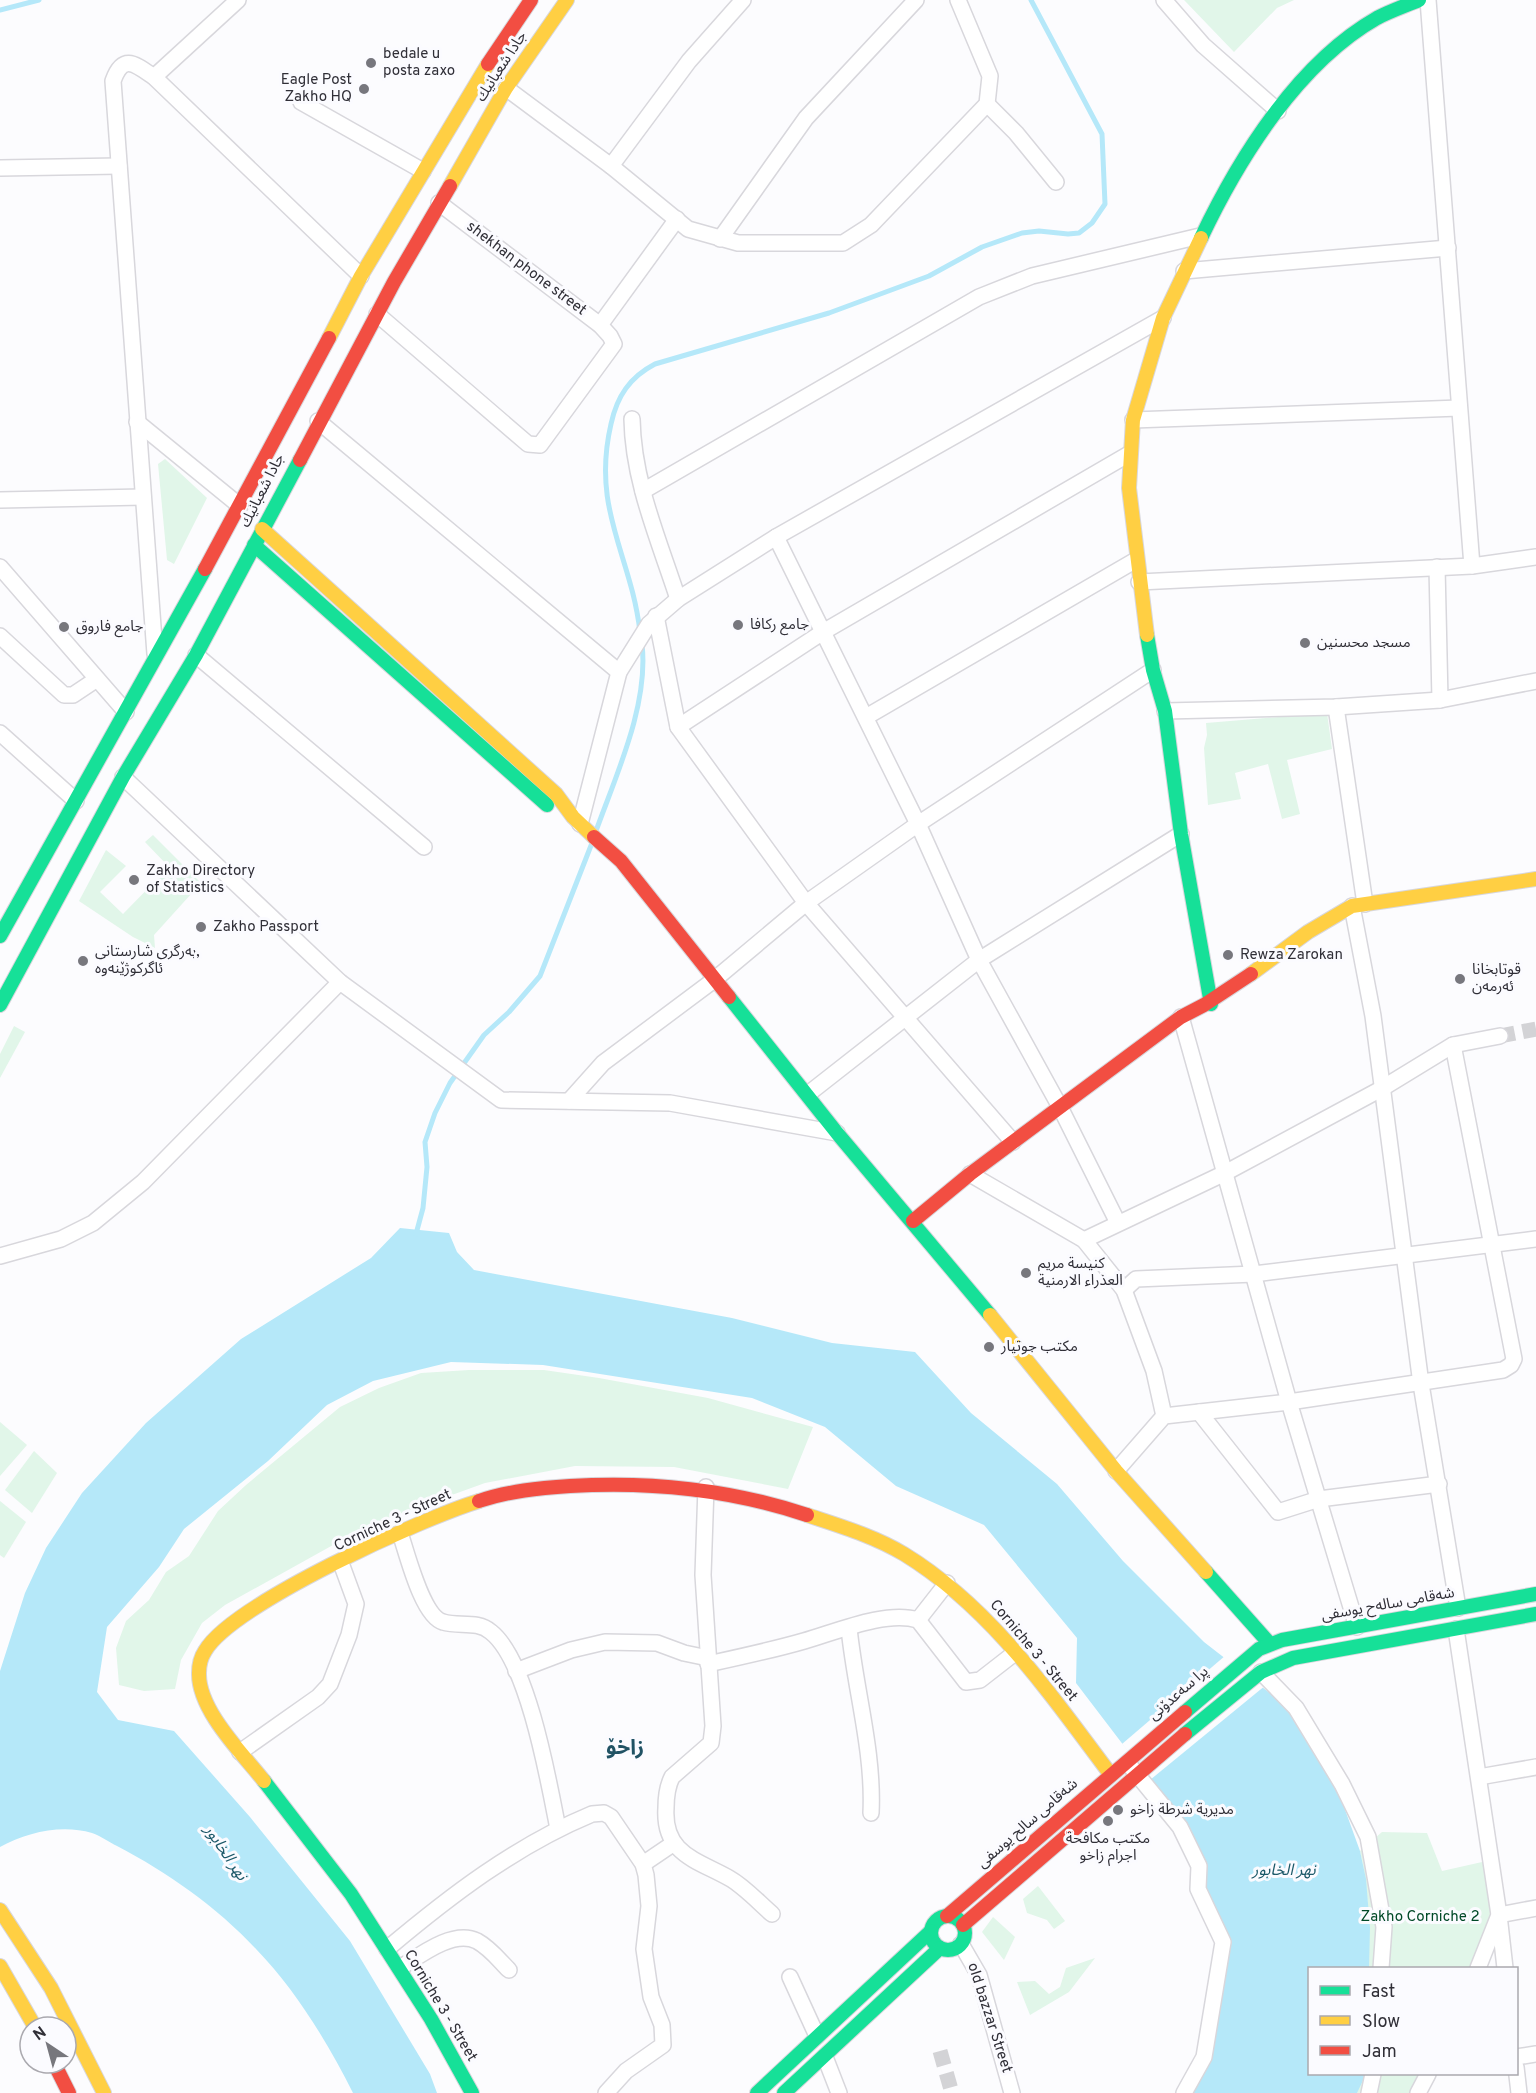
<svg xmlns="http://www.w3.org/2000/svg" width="1536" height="2093" font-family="Overpass,'Noto Sans Arabic',sans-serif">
  <rect width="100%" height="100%" fill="#fcfcfe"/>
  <g fill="#e1f6e9">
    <polygon points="1184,0 1294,0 1277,8 1234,52"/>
    <polygon points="165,459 207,498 174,564 167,560 158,464"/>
    <polygon points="1327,713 1332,749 1287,760 1300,814 1282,819 1268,764 1235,773 1241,799 1208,805 1204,748 1207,735 1206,723"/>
    <polygon points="153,835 201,883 154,935 155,948 133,937 79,901 106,850 126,866 100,892 123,914 169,867 145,842"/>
    <polygon points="14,1026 25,1032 0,1078 0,1054"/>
    <polygon points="469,1370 544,1370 599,1378 708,1398 813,1427 788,1489 674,1467 575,1466 485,1483 369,1525 225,1605 202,1623 181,1660 175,1689 144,1691 119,1685 116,1648 126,1621 149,1600 166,1572 189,1556 218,1511 246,1485 340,1407 379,1388 421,1373"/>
    <polygon points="0,1422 27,1445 0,1476"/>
    <polygon points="34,1451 57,1473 32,1513 5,1490"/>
    <polygon points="0,1501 26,1522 4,1558 0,1555"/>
    <path d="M 1382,1832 L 1427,1833 L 1442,1871 L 1491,1860 L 1499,1915 L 1478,1968 L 1368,1968 C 1370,1929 1369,1890 1360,1851 Z"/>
    <polygon points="1038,1886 1065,1921 1054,1929 1047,1920 1027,1913 1023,1899"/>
    <polygon points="993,1917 1015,1937 1004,1960 982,1932"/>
    <polygon points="1095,1958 1069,1992 1030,2015 1017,1982 1035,1981 1049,1994 1060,1987 1066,1968"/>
    <polygon points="1364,2074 1429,2074 1420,2093 1356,2093"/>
  </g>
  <path fill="#b5e8f9" d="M 400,1228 L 449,1233 L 457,1252 L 474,1270 L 732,1318 L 832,1343 L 915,1352 L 971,1413 L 1057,1484 L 1123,1561 L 1204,1642 L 1293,1711 L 1335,1782 L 1360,1851 L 1366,1879 L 1370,1928 L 1369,1968 L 1310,1968 L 1310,2074 L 1366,2074 L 1357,2093 L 1189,2093 L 1229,1941 L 1207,1893 L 1204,1863 L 1150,1780 L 1076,1683 L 1077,1638 L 984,1525 L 896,1486 L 825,1427 L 752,1398 L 543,1365 L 451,1362 L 373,1381 L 327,1405 L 268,1461 L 184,1529 L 159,1567 L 107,1627 L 97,1692 L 118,1720 L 174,1731 L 250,1817 L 350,1941 L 430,2074 L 437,2093 L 353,2093 C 328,2043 295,1989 256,1949 C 217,1907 167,1872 117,1846 C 109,1842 101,1836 92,1833 C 62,1824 27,1832 0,1847 L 0,1671 L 25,1593 L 46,1548 L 82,1493 L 146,1423 L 241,1339 L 371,1258 Z"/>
  <polygon fill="#fcfcfe" points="1226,1655 1266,1685 1150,1780 1122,1744"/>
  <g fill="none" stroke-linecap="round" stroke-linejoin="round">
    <g stroke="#b5e8f9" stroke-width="5">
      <polyline points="0,10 39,0"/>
      <path d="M 640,632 C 631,554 591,510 611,424 C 617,396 630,377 655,364 L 829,313 L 929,276 L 982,247 L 1022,233 L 1039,231 L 1068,234 L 1079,233 L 1092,223 L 1105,204 L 1102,134 L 1031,0"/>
      <path d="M 596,831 C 616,775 649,705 642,644"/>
      <polyline points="416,1234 423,1208 427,1167 425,1142 435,1113 450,1083 484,1035 509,1012 540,976 592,843"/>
    </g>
    <g stroke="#d3d3d6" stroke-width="15" stroke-dasharray="15 8" stroke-linecap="butt">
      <polyline points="1500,1036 1536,1029"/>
      <polyline points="940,2051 952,2093"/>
    </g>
    <g stroke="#d8d7dc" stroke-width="18">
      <g id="street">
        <polyline points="1164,0 1203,45 1278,111"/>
        <polyline points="1428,0 1472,566"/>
        <polyline points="154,77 238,0"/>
        <polyline points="506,88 611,166 688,229 738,243 843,243 871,225 987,104 990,76 958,0"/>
        <polyline points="301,102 423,171"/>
        <polyline points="987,104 1016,133 1056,182"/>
        <polyline points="611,166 689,61 743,0"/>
        <polyline points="0,168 119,166"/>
        <polyline points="720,239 806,118 916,0"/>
        <polyline points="1184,271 1448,248"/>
        <polyline points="377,314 528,444 540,445 614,344 610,336 600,325 439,203"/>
        <polyline points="600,325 677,219"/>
        <path d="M 632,419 C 633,482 659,540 678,599"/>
        <polyline points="1133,420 1459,408"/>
        <polyline points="318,421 619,672"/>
        <polyline points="137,422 240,506"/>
        <polyline points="643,491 979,297 1032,276 1200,236"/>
        <polyline points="0,500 143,497"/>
        <polyline points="776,537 918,824 979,960 1060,1107 1118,1223"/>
        <polyline points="0,567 126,712"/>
        <polyline points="1437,567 1440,700"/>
        <polyline points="1139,582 1472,566 1536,557"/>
        <polyline points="656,616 678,727 806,903 1013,1142"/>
        <polyline points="0,636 64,695 73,695 97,679"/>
        <path d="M 155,654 L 113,81 C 123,53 135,64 154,77 L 361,276"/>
        <polyline points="196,655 424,847"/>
        <polyline points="1336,707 1365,904"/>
        <polyline points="1165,711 1336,707 1440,700 1536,681"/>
        <polyline points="866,717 1136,560"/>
        <polyline points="678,727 823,632 1129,454"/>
        <polyline points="0,733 76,801"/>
        <polyline points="123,777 340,982 501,1100 670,1103 837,1133"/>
        <polyline points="580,824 619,672 649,624 678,599 776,537 1163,318"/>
        <polyline points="1352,906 1373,1016 1421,1384 1458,1608"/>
        <polyline points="1181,1017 1289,1402 1357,1627"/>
        <polyline points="808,1094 979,960 1181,834"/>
        <polyline points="569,1101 603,1063 714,980 806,903 918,824 1153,670"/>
        <polyline points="970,1174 1084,1240 1124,1290 1154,1371 1164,1416"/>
        <polyline points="1084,1240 1225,1173 1381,1089 1453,1045 1500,1036"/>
        <polyline points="0,1256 61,1239 93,1223 143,1182 340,982"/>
        <polyline points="1124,1290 1136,1279 1254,1274 1536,1239"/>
        <polyline points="1199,1412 1278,1512 1319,1499 1439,1484"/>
        <polyline points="1116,1471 1164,1416 1289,1402 1503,1370 1511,1365 1514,1359 1453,1045"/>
        <path d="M 706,1487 L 703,1575 L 713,1726 L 711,1743 L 672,1777 C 667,1787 666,1797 666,1808 C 663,1854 697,1860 729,1878 C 745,1887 758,1902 772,1914"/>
        <path d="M 400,1533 C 407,1553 422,1616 443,1622 C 459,1627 477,1620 491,1632 C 528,1661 549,1783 558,1829"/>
        <polyline points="918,1620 947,1583"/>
        <path d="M 849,1628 C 855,1689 874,1751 871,1813"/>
        <polyline points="1456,1629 1499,1915 1478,1968"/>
        <path d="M 708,1664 C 740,1657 773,1650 804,1641 C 836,1632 886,1610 918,1620 L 966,1682 L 980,1680 L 1016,1652"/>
        <polyline points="516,1671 571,1650 605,1642 657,1643 684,1653 708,1658"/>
        <polyline points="1261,1672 1296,1708 1342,1784 1368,1837 1384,1927 1381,1968"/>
        <polyline points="240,1752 318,1697 330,1684 349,1635 356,1604 341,1563"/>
        <polyline points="1131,1767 1180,1827 1199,1866 1198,1889 1223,1942 1204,2057 1184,2093"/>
        <polyline points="1479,1777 1536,1767"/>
        <polyline points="643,1864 674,1843"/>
        <polyline points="961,1944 979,1975 1012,2093"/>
        <path d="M 387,1949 C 450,1896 515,1846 592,1814 L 604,1813 L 611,1817 L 643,1864 L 646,1875 L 649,1906 L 644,1949 L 651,1997 L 662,2025 L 663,2045 L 626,2071 L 606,2093"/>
        <path d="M 400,1968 C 419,1956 453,1929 477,1941 C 490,1948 499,1960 509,1970"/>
        <polyline points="1505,1968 1499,1915 1536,1908"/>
        <polyline points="790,1977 817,2036"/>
        <polyline points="825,2057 839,2093"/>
        <polyline points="1516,2057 1536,2054"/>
        <polyline points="1516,2067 1519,2093"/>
        <polyline points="1369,2093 1373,2074"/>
        <polyline points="1418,2093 1428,2074"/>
      </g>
    </g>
    <g stroke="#d8d7dc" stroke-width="16">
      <g id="fast">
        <path d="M 1201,238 C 1239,158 1298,63 1377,18 C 1390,11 1405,6 1419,0"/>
        <polyline points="254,545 547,805"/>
        <polyline points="1147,635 1153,670 1165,711 1181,834 1211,1004"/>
        <polyline points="0,936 205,569"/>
        <polyline points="729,997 837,1133 990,1315"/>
        <polyline points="0,1005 123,777 196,655 300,460"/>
        <polyline points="1206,1572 1270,1644"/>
        <polyline points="1185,1712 1259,1649 1282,1640 1536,1594"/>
        <polyline points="1185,1734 1261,1672 1293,1658 1536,1614"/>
        <polyline points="264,1781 351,1894 431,2019 472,2093"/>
        <circle cx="948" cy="1933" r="17"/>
        <polyline points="757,2093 931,1931"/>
        <polyline points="784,2093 940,1948"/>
      </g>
    </g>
    <g stroke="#d8d7dc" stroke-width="16">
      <g id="slow">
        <polyline points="450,186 506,88 567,0"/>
        <polyline points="329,338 361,276 488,64"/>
        <polyline points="262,529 556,794 573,817 594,837"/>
        <polyline points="1147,635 1129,488 1133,420 1163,318 1201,238"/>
        <polyline points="1251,974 1308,932 1352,906 1536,879"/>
        <polyline points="990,1315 1116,1471 1206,1572"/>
        <path d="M 807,1515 C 840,1526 874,1536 904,1554 C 992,1608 1050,1694 1111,1775"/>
        <path d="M 264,1781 C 242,1753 198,1710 199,1673 C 199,1666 201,1657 205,1651 C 232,1604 423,1518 479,1501"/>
        <polyline points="0,1910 51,1988 104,2093"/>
        <polyline points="0,1966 35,2027"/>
      </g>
    </g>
    <g stroke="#d8d7dc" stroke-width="16">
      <g id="jam">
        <polyline points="488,64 531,0"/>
        <polyline points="300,460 394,282 450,186"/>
        <polyline points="205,569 329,338"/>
        <polyline points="594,837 621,861 729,997"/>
        <polyline points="913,1221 970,1174 1181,1017 1204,1005 1251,974"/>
        <path d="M 479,1501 C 508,1491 540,1488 570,1486 C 652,1481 729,1489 807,1515"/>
        <polyline points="947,1916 1185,1712"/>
        <polyline points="963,1925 1185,1734"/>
        <polyline points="54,2063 69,2093"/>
      </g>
    </g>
    <use href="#street" stroke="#fff" stroke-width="15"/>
    <use href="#fast" stroke="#16e098" stroke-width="14"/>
    <use href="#slow" stroke="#ffcf43" stroke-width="14"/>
    <use href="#jam" stroke="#f24e42" stroke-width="14"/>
  </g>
  <g fill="#77777d" stroke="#fbfbff" stroke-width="2">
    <circle cx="371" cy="63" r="6"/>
    <circle cx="364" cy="89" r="6"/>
    <circle cx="738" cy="625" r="6"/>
    <circle cx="64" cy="627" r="6"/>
    <circle cx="1305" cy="643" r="6"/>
    <circle cx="134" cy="880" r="6"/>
    <circle cx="201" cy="927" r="6"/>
    <circle cx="1228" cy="955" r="6"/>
    <circle cx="83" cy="961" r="6"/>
    <circle cx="1460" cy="979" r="6"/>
    <circle cx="1026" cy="1273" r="6"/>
    <circle cx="989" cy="1347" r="6"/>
    <circle cx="1118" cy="1810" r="6"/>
    <circle cx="1108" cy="1821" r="6"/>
  </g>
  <g text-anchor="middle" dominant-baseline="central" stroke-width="6" stroke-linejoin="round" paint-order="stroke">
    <g font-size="15" fill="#302f37" stroke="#fbfbff" text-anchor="start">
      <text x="383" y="54">bedale u<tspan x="383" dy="17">posta zaxo</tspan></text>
      <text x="352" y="80" text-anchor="end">Eagle Post<tspan x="352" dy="17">Zakho HQ</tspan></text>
      <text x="750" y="625">جامع ركافا</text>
      <text x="76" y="627">جامع فاروق</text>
      <text x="1317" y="643">مسجد محسنين</text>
      <text x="146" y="871">Zakho Directory<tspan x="146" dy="17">of Statistics</tspan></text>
      <text x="213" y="927">Zakho Passport</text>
      <text x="95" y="952">بەرگری شارستانی,<tspan x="95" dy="17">ئاگرکوژێنەوە</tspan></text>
      <text x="1240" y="955">Rewza Zarokan</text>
      <text x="1472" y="970">قوتابخانا<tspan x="1472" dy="17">ئه‌رمه‌ن</tspan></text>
      <text x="1038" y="1264">كنيسة مريم<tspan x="1038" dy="17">العذراء الارمنية</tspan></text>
      <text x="1001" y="1347">مکتب جوتیار</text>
      <text x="1130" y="1810">مديرية شرطة زاخو</text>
      <text x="1108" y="1839" text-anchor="middle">مكتب مكافحة<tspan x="1108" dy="17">اجرام زاخو</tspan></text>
    </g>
    <g font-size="15" fill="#302f37" stroke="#fbfbff">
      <text transform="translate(502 67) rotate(-57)">جادا شعبانيك</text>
      <text transform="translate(526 269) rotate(37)">shekhan phone street</text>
      <text transform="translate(263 491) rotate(-63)">جادا شعبانيك</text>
      <text transform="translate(393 1521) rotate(-25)">Corniche 3 - Street</text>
      <text transform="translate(1388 1605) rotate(-10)">شەقامی سالەح یوسفی</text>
      <text transform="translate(1033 1651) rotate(50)">Corniche 3 - Street</text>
      <text transform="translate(1179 1694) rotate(-41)">پرا سەعدۆنی</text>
      <text transform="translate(1028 1824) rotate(-41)">شەقامی سالح یوسفی</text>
      <text transform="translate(440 2006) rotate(59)">Corniche 3 - Street</text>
      <text transform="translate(989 2018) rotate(72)">old bazzar Street</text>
    </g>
    <g font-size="15" fill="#004927" stroke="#fbfbff">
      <text x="1420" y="1917">Zakho Corniche 2</text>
    </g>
    <g font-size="16" font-style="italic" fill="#1c5969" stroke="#fbfbff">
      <text transform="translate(225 1853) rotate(56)">نهر الخابور</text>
      <text x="1284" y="1871">نهر الخابور</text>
    </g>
    <g font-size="21" font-weight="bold" fill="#215364" stroke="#fbfbff">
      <text x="625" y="1748">زاخۆ</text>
    </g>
  </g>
  <rect x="1308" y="1967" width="210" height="108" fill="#fbfbff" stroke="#aaa9af" stroke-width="1.5"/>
  <rect x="1320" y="1986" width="30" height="9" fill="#16e098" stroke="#aaa9af" stroke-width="1.5"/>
  <text x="1362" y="1997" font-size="18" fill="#302f37">Fast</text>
  <rect x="1320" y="2016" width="30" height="9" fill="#ffcf43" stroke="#aaa9af" stroke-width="1.5"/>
  <text x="1362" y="2027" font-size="18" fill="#302f37">Slow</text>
  <rect x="1320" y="2046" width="30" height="9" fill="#f24e42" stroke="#aaa9af" stroke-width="1.5"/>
  <text x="1362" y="2057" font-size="18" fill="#302f37">Jam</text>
  <g transform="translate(48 2045) rotate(324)"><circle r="28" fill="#fbfbff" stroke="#aaa9af" stroke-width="1.5"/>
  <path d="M0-4.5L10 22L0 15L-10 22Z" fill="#77777d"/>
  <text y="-9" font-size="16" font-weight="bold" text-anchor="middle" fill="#302f37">N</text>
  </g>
</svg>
